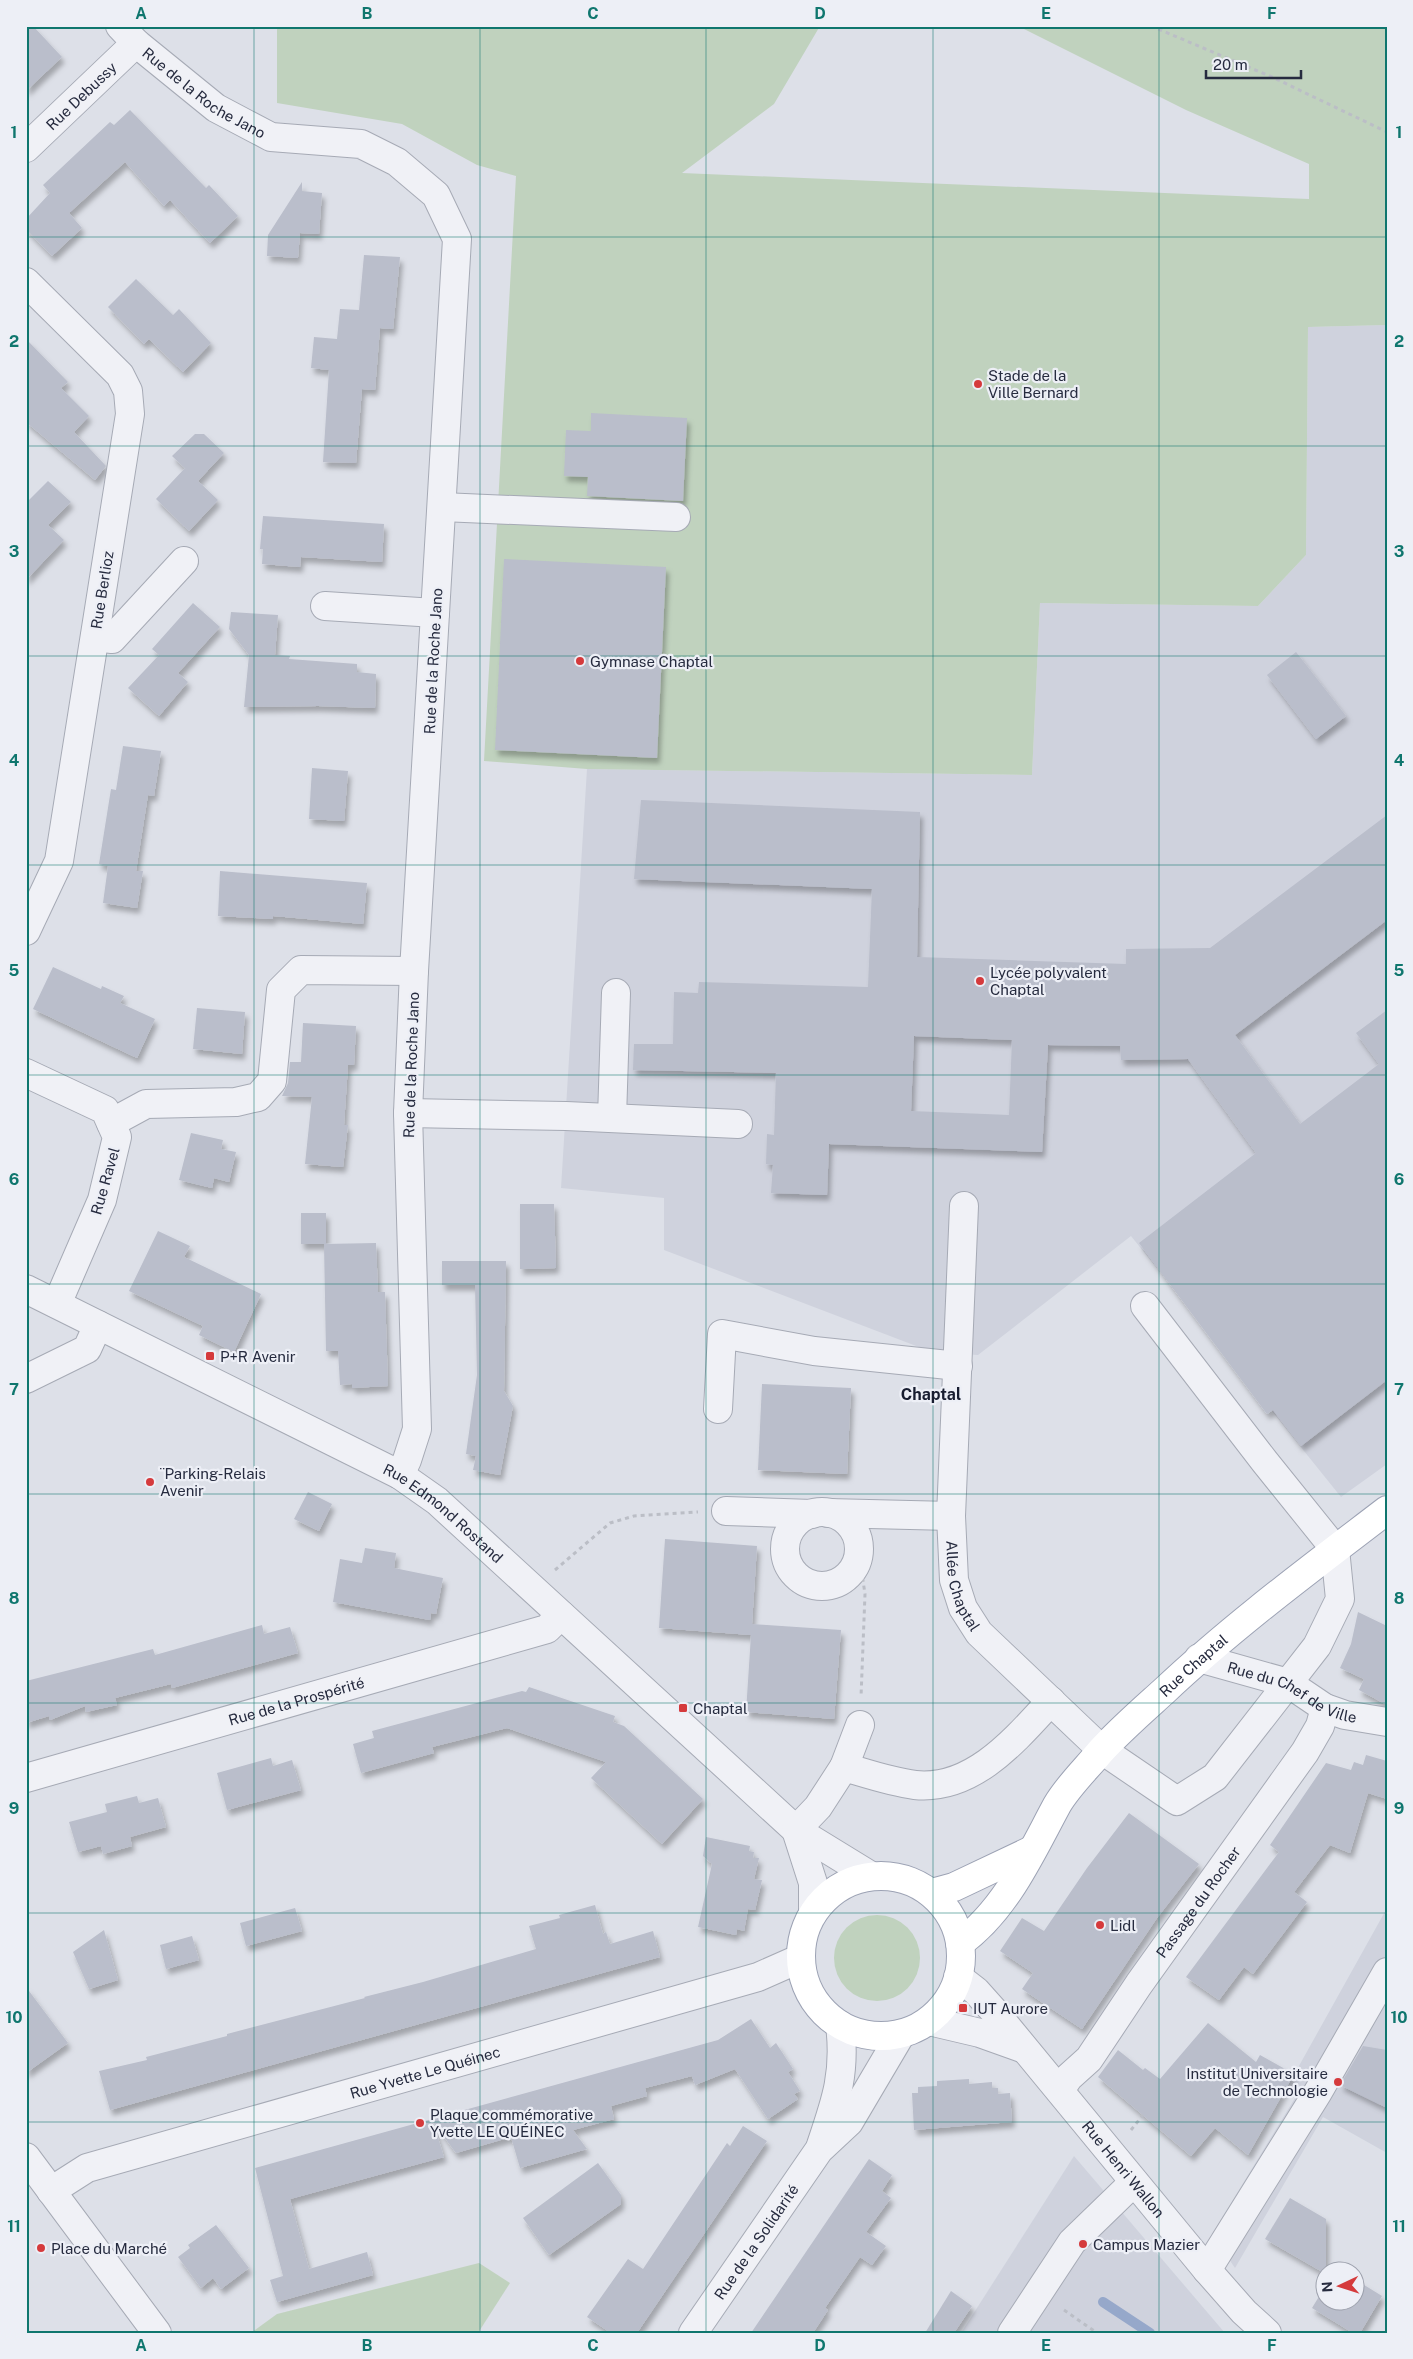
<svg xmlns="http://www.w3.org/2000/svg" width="1413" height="2359" font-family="'Public Sans',sans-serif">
  <defs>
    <filter id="shadow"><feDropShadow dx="3" dy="5.5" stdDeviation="2.5" flood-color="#0004"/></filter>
  </defs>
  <rect width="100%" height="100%" fill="#dde0e8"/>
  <g fill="#cfd2dd">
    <polygon points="1387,325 1387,1464 1341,1497 1131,1236 978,1355 932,1352 664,1250 664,1198 561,1188 587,769 1032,775 1040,603 1258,606 1306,555 1308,327"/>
    <polygon points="1387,1908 1387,2153 1323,2117 1235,2268 1212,2234 1295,2098 1285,2091"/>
    <polygon points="1074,2156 1225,2333 961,2333"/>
  </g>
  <g fill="#c0d2be">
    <polygon points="277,26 820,26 774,104 682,173 1309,199 1309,164 1186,110 1018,26 1387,26 1387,325 1308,327 1306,555 1258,606 1040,603 1032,775 587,769 484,761 516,176 477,165 402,124 277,103"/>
    <circle cx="877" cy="1958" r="43"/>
    <polygon points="479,2263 510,2283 478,2333 251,2333 277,2314"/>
  </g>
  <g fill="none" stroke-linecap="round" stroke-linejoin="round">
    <polyline stroke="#96a8ca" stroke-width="10" points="1103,2302 1150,2333"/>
  </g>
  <g fill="#babecb" fill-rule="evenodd" filter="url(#shadow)">
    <polygon points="26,26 33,26 62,57 26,91"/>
    <polygon points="130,110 206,188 209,185 238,216 210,243 170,200 164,206 125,162 69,213 82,228 52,256 26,229 26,219 50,193 43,185 110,122 114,125"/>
    <polygon points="302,182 302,191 322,193 319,234 300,233 298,258 267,256 268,235"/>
    <polygon points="364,255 400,257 393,329 380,328 375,390 362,389 356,463 323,462 329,370 311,368 314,337 337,339 340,309 359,310"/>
    <polygon points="136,279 173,315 179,309 211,343 183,372 149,339 144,344 108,307"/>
    <polygon points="26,339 68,382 61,388 89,416 74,432 106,466 95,480 26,422"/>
    <polygon points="591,413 687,418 683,501 587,496 588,477 564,476 566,430 591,431"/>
    <polygon points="195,434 204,434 224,453 198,481 218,500 189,531 156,499 185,468 189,472 172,456"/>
    <polygon points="48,481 71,502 48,525 64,540 26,580 26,503"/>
    <polygon points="263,516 384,524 382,562 301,557 300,567 262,564 263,549 260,549"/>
    <polygon points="504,559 666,567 657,758 495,750"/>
    <polygon points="193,603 220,627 178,673 188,682 159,716 128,688 159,655 152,649"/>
    <polygon points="231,612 278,615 275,655 290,656 289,659 357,664 357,672 376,674 375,708 318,706 244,707 249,655 229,629"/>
    <polygon points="1296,652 1346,716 1316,739 1267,675"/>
    <polygon points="123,746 161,751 154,796 148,795 136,871 143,871 137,908 103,903 108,866 99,864 111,789 116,790"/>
    <polygon points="312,768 348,771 344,821 309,819"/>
    <path d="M 641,800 L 920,812 L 917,957 L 1126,964 L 1126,949 L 1210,948 L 1387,815 L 1387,920 L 1235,1035 L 1300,1124 L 1379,1064 L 1356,1033 L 1387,1010 L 1387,1380 L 1301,1446 L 1273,1410 L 1267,1414 L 1139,1243 L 1256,1153 L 1188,1059 L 1121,1060 L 1120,1046 L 1048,1045 L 1042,1152 L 829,1144 L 827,1195 L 771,1193 L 773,1165 L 766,1164 L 767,1134 L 774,1135 L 776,1073 L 633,1070 L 634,1044 L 673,1044 L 674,992 L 698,993 L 699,982 L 868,987 L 872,889 L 634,879 ZM 914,1036 L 1012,1040 L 1009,1115 L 911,1111 Z"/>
    <polygon points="220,871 367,883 363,924 273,916 273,919 218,916"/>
    <polygon points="53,967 101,989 102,986 124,996 120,1003 155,1019 137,1058 33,1009"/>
    <polygon points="197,1008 245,1012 242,1054 193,1049"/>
    <polygon points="303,1023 356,1026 354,1065 348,1065 344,1125 348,1125 343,1167 305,1164 312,1097 282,1096 288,1083 290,1062 301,1062"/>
    <polygon points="191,1133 223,1140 221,1149 236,1152 229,1182 214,1178 212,1188 179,1180"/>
    <polygon points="520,1204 554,1204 556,1268 520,1269"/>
    <rect x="301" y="1213" width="25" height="31"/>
    <polygon points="158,1231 190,1246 184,1257 261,1294 234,1352 199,1335 203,1326 129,1291"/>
    <polygon points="376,1243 378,1292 385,1292 388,1386 352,1388 352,1384 340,1385 338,1351 326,1351 324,1244"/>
    <polygon points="442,1261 506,1261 504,1391 513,1406 500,1475 473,1470 476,1456 466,1454 477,1375 475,1285 442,1285"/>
    <polygon points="762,1384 851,1388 847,1474 758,1470"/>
    <polygon points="308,1492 332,1504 319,1531 294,1519"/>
    <polygon points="665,1539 757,1546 752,1624 841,1630 834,1719 746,1712 751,1635 659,1628"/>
    <polygon points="365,1548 396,1553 394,1568 443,1578 436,1614 431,1613 430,1620 333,1602 340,1559 362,1563"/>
    <polygon points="1358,1612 1387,1626 1387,1705 1359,1690 1364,1679 1340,1668 1351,1644"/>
    <polygon points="262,1625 264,1634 290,1627 298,1653 172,1688 171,1684 115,1698 117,1705 99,1709 86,1712 85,1706 50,1720 49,1716 26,1723 26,1681 153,1649 155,1655"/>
    <polygon points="529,1687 615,1716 613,1722 624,1726 703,1799 662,1844 591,1778 606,1762 507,1728 432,1747 434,1753 361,1773 353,1744 374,1738 372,1731 522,1691 526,1692"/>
    <polygon points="1366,1755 1387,1761 1387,1799 1368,1793 1350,1853 1330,1845 1294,1892 1307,1902 1253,1974 1244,1967 1219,2000 1186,1977 1279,1852 1270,1845 1326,1763 1351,1770 1354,1762 1363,1765"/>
    <polygon points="271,1758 273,1766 292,1760 301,1790 227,1810 217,1773"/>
    <polygon points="137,1796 139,1803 158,1798 166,1827 130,1837 132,1846 103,1854 101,1846 78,1852 69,1822 107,1812 105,1804"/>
    <polygon points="1129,1813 1199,1864 1157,1918 1082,2029 1022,1989 1033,1973 1000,1951 1022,1918 1044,1931 1087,1868"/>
    <polygon points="706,1837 750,1846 749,1851 754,1852 753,1858 759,1858 754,1879 762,1880 755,1910 748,1909 744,1931 737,1929 736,1935 698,1927 712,1864 703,1856"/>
    <polygon points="595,1905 603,1934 606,1932 610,1944 653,1931 660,1957 110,2110 99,2071 147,2060 146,2057 227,2036 227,2034 365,1998 364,1997 423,1982 536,1949 529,1926 560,1918 559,1915"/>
    <polygon points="295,1908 302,1931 246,1946 240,1923"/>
    <polygon points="104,1930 118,1980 89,1989 73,1952"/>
    <polygon points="192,1936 199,1960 166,1969 160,1945"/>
    <polygon points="26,1987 68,2043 26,2073"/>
    <polygon points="751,2019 770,2048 776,2043 793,2069 788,2072 800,2091 794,2094 798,2099 768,2119 735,2069 695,2085 692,2076 645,2088 647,2096 611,2106 614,2119 573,2130 587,2149 520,2168 511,2137 456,2153 433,2122 444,2157 290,2199 309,2269 367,2252 373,2275 277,2302 270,2280 283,2276 255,2168 718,2040"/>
    <polygon points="1208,2023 1256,2062 1260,2055 1294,2074 1248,2155 1215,2128 1191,2156 1098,2077 1118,2050 1143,2070 1145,2068 1160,2079"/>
    <polygon points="1363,2046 1387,2050 1387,2108 1340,2085"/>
    <polygon points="969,2079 969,2084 992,2082 992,2088 998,2088 998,2094 1010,2093 1012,2122 914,2130 912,2093 918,2093 918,2087 937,2086 937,2081"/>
    <polygon points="743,2126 767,2141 637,2333 611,2333 587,2317 628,2259 643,2269 727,2143 730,2146"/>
    <polygon points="869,2159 892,2175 882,2191 891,2198 866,2232 886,2246 872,2265 860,2257 825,2308 828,2310 813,2333 751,2333"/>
    <polygon points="598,2163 621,2195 621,2204 549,2255 523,2218"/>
    <polygon points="1290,2198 1326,2219 1326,2274 1265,2239"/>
    <polygon points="216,2225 249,2268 221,2289 213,2278 201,2288 178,2257 190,2248 188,2245"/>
    <polygon points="1356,2280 1382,2296 1360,2333 1353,2333 1312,2308 1326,2285 1326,2302 1356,2302"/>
    <polygon points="951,2291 972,2306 954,2333 925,2333"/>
  </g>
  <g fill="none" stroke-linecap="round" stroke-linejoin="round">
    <g stroke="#a6aab5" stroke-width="30">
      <g id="minor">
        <path id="s1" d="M 120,26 L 136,43 L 216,108 L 271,137 L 361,144 L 397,162 L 436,195 L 457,239 L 414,971 L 408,1113 L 417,1429 L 407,1460 L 400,1475"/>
        <path id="s2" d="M 26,148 L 136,43"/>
        <polyline points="26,282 120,375 128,391 130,414 59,861 26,931"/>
        <polyline points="442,507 676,517"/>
        <polyline points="325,606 435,613"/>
        <polyline points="95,637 112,639 184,561"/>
        <polyline points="26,1073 105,1110 117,1137 102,1200 57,1304"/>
        <polyline points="408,1113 566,1116 738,1124"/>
        <polyline points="612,1118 616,993"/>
        <polyline points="111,1123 146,1104 236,1102 258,1097 272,1081 281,990 301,970 414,971"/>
        <path id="s3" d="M 964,1206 L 951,1516 L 954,1580 L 963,1608 L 979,1633 L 1102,1750 L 1177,1801 L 1215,1777 L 1317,1646 L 1340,1599 L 1335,1549 L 1265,1462 L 1145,1306"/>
        <path id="s4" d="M 26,1289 L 400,1475 L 437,1501 L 796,1830 L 871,1876"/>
        <polyline points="26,1379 87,1349 98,1325"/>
        <polyline points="718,1409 722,1334 814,1351 958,1366"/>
        <polyline points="726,1511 812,1514"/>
        <circle cx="822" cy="1549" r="37"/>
        <polyline points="828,1513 951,1516"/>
        <path id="s5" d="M 1199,1658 L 1288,1683 L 1325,1708 L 1345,1715 L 1387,1722"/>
        <polyline points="844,1767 860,1725"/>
        <path id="s6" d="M 26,1778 L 547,1629 L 561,1615"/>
        <path d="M 796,1830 L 818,1807 L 844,1767 C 868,1774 891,1782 915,1785 C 973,1791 1016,1739 1051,1701"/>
        <polyline points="796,1830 813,1883 813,1913"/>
        <path id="s7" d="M 958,1977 L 976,1991 L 993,2010 L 1207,2270 L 1244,2312 L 1267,2333"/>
        <polyline points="929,2021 980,2033 1022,2048"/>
        <path id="s8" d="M 1060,2090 L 1069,2077 L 1089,2059 L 1139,1984 L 1305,1752 L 1320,1726 L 1325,1708"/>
        <path d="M 821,2145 C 836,2101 846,2073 840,2025"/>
        <polyline points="26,2157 157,2333"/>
        <path id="s9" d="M 51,2191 L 87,2168 L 758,1977 L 801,1958"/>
        <polyline points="1207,2270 1318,2092 1387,1972"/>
        <path id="s10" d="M 693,2333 L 819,2150 L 849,2122 L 901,2034"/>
        <polyline points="1012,2333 1072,2242 1134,2182"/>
      </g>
    </g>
    <g stroke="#9ca2b4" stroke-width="30">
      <g id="major">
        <circle cx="881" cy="1956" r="80"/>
        <polyline points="932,1893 954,1887 1032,1850"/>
        <path id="s11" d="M 960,1943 C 1006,1910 1031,1853 1057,1805 C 1068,1786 1086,1769 1100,1752 C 1119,1731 1142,1711 1163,1692 C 1233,1626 1310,1569 1387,1510"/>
      </g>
    </g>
    <g stroke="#bbbec6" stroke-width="3" stroke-dasharray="4 4" stroke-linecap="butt">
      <polyline points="1151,26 1272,77 1387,132"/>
      <polyline points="859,1554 865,1594 861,1697"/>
      <polyline points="555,1570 610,1523 634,1516 698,1512"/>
      <polyline points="1131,2130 1143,2115"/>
      <polyline points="1064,2310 1097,2333"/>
    </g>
    <use href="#minor" stroke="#f0f1f6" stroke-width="28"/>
    <use href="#major" stroke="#fff" stroke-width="28"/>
  </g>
  <path fill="none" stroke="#0f766e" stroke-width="1" stroke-opacity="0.55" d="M 254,26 L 254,2333M 480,26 L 480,2333M 706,26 L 706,2333M 933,26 L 933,2333M 1159,26 L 1159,2333M 26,237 L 1387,237M 26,446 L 1387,446M 26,656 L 1387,656M 26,865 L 1387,865M 26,1075 L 1387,1075M 26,1284 L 1387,1284M 26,1494 L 1387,1494M 26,1703 L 1387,1703M 26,1913 L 1387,1913M 26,2122 L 1387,2122"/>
  <g fill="#d53a3c" stroke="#edeff6" stroke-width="2">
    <circle cx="978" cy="384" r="5"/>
    <circle cx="580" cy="661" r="5"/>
    <circle cx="980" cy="981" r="5"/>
    <rect x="205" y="1351" width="10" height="10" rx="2.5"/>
    <circle cx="150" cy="1482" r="5"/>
    <rect x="678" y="1703" width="10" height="10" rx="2.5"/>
    <circle cx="1100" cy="1925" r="5"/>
    <rect x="958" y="2003" width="10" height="10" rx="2.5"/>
    <circle cx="1338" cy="2082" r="5"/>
    <circle cx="420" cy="2123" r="5"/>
    <circle cx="1083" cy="2244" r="5"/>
    <circle cx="41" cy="2248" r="5"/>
  </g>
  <g text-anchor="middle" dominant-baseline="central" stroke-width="4.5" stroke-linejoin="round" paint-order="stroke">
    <g font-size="15" fill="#262b3f" stroke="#edeff6">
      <text stroke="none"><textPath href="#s1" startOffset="108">Rue de la Roche Jano</textPath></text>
      <text stroke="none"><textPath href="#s2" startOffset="76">Rue Debussy</textPath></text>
      <text transform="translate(102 590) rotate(-81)">Rue Berlioz</text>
      <text transform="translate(433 661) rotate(-87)">Rue de la Roche Jano</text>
      <text transform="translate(411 1065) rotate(-88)">Rue de la Roche Jano</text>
      <text transform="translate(105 1181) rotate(-74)">Rue Ravel</text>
      <text stroke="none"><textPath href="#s4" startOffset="475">Rue Edmond Rostand</textPath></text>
      <text stroke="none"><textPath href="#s3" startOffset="382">Allée Chaptal</textPath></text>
      <text stroke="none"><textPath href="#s11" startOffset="366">Rue Chaptal</textPath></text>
      <text stroke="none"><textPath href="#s5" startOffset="100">Rue du Chef de Ville</textPath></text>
      <text stroke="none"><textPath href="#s6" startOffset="281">Rue de la Prospérité</textPath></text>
      <text stroke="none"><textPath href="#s8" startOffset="234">Passage du Rocher</textPath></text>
      <text stroke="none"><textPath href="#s9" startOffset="394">Rue Yvette Le Quéinec</textPath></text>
      <text stroke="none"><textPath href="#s7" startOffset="254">Rue Henri Wallon</textPath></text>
      <text stroke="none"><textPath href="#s10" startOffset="111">Rue de la Solidarité</textPath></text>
    </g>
    <g font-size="15" fill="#262b3f" stroke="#edeff6" text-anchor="start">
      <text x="988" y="375">Stade de la<tspan x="988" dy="17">Ville Bernard</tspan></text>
      <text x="590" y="661">Gymnase Chaptal</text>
      <text x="990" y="972">Lycée polyvalent<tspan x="990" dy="17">Chaptal</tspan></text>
      <text x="220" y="1356">P+R Avenir</text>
      <text x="160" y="1473">¨Parking-Relais<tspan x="160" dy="17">Avenir</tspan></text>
      <text x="693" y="1708">Chaptal</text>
      <text x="1110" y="1925">Lidl</text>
      <text x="973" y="2008">IUT Aurore</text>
      <text x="1328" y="2073" text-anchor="end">Institut Universitaire<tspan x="1328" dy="17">de Technologie</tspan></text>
      <text x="430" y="2114">Plaque commémorative<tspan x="430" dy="17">Yvette LE QUÉINEC</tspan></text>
      <text x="1093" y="2244">Campus Mazier</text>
      <text x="51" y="2248">Place du Marché</text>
    </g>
    <g font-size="16" font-weight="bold" fill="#181d30" stroke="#edeff6">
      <text x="931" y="1394">Chaptal</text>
    </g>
  </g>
  <rect width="1413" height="2359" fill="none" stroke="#edeff6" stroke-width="55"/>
  <g transform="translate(1340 2286) rotate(266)"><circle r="24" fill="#edeff6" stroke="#9da1ad"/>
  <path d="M0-4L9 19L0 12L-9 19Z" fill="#d53a3c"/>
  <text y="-8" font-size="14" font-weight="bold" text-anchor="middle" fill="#262b3f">N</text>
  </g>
  <path d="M1206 70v8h95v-8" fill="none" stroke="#262b3f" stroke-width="2.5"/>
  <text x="1213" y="70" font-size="15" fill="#262b3f" stroke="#edeff6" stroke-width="4" paint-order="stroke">20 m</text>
  <rect x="28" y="28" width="1358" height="2304" fill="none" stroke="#0f766e" stroke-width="2"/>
  <g font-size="16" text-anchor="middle" font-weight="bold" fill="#0f766e">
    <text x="141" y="19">A</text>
    <text x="367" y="19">B</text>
    <text x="593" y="19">C</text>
    <text x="820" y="19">D</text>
    <text x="1046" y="19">E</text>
    <text x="1272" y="19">F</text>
    <text x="14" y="138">1</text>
    <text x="1399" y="138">1</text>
    <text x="14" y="347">2</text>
    <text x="1399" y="347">2</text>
    <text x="14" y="557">3</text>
    <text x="1399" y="557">3</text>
    <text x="14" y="766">4</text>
    <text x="1399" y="766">4</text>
    <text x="14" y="976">5</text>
    <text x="1399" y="976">5</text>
    <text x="14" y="1185">6</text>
    <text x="1399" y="1185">6</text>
    <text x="14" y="1395">7</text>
    <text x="1399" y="1395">7</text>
    <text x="14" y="1604">8</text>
    <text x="1399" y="1604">8</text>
    <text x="14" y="1814">9</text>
    <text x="1399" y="1814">9</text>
    <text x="14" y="2023">10</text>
    <text x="1399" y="2023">10</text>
    <text x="14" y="2232">11</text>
    <text x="1399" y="2232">11</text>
    <text x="141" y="2351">A</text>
    <text x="367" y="2351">B</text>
    <text x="593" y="2351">C</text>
    <text x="820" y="2351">D</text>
    <text x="1046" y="2351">E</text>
    <text x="1272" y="2351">F</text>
  </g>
</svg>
